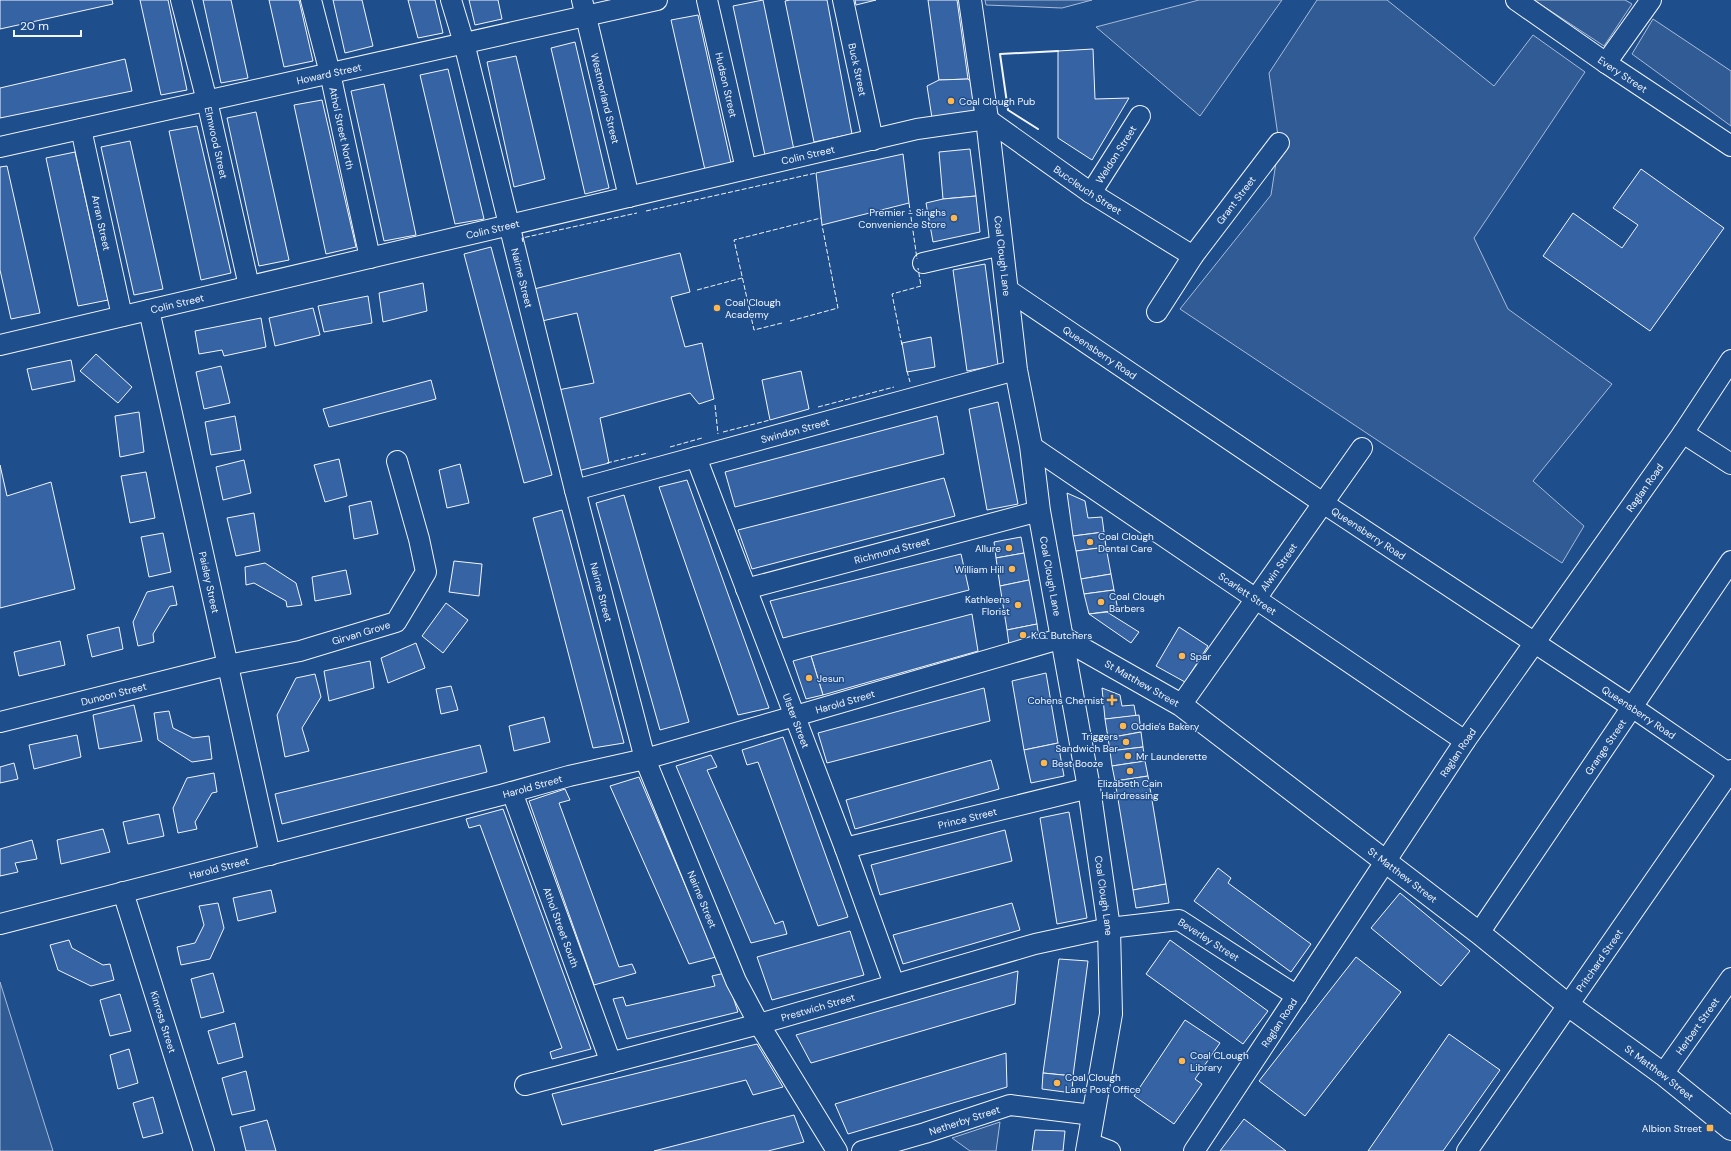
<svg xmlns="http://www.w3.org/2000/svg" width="1731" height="1151" font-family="'DM Sans',sans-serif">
  <rect width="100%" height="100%" fill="#1f4e8c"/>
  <g fill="#305b95" stroke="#a8bbd7">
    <polygon points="985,0 1092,0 1062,8 986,5"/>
    <polygon points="1199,0 1282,0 1200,116 1096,27"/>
    <polygon points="1317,0 1387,0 1494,86 1533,35 1585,72 1474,238 1508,309 1612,384 1533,481 1584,526 1562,563 1180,309 1271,195 1279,143 1269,73"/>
    <polygon points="1534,0 1625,0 1632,4 1604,46"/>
    <polygon points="1653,19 1731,71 1731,126 1632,54"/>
    <polygon points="0,982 53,1151 0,1151"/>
    <polygon points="1000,1122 996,1151 970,1151 952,1138"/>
  </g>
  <g fill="#3563a3" stroke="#f2f6ff">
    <polygon points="0,0 112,0 113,4 0,29"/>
    <polygon points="140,0 168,0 187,90 161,95"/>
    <polygon points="203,0 231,0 248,78 221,83"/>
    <polygon points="269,0 299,0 313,61 284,67"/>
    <polygon points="333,0 362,0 373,46 345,53"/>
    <polygon points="408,0 435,0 443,33 418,38"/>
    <polygon points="469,0 498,0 502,19 475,25"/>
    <polygon points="763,0 794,150 765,155 733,6"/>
    <polygon points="790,0 827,0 852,134 814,142 785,1"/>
    <polygon points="855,0 876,0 856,5"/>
    <polygon points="928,0 957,0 968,79 939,80"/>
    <polygon points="698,15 731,163 705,170 671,20"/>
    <polygon points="575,42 609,188 585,194 551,48"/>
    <polygon points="1093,49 1095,99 1129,98 1092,160 1058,138 1058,51"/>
    <polygon points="516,56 545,179 514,187 487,62"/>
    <polygon points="125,59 132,91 0,118 0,88"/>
    <polygon points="448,69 484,219 455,224 420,75"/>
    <polygon points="968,79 971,82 975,116 932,118 927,86 939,80"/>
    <polygon points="384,84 416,235 384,241 351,91"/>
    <polygon points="322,100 356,247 326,254 294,105"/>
    <polygon points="256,112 289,260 259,266 227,118"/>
    <polygon points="197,126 231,273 201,280 169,131"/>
    <polygon points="130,141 163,289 134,295 101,147"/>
    <polygon points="970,149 976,196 943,199 939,152"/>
    <polygon points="75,152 108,300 78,306 46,158"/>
    <polygon points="903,154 909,203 822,225 816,173"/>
    <polygon points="7,166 40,313 11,319 0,270 0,167"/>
    <polygon points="1641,169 1724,228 1650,331 1543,256 1573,213 1622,248 1638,225 1613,208"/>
    <polygon points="976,196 980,232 933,242 926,203 943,199"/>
    <polygon points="491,247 552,475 524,483 464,254"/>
    <polygon points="680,253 690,292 671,297 685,347 702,343 714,399 699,404 690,393 600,418 609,463 578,471 558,390 594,383 577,313 542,321 534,289"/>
    <polygon points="985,264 998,365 967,371 953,270"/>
    <polygon points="423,283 427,311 383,322 379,293"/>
    <polygon points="368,296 372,323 324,332 318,306"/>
    <polygon points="313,308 320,335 275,346 269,318"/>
    <polygon points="261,318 266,347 224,356 222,350 199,354 195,331"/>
    <polygon points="931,337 935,367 907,372 902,343"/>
    <polygon points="96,354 132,387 118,403 80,371"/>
    <polygon points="71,360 75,381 32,390 27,369"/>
    <polygon points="221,366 230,403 204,409 196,372"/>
    <polygon points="801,371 809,409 770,420 762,380"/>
    <polygon points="431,380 436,399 329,427 323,409"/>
    <polygon points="998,402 1018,504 987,510 969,409"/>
    <polygon points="139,412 144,452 120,457 115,416"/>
    <polygon points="235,416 241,450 211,455 205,422"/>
    <polygon points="937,416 944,454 735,507 725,472"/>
    <polygon points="339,459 347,496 325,502 314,465"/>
    <polygon points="244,460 251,493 223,500 216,467"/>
    <polygon points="460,464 469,503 447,508 439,470"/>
    <polygon points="0,465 7,496 51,482 75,589 0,608"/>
    <polygon points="146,472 155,518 130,523 121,476"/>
    <polygon points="944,478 955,516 752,569 738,530"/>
    <polygon points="687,480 769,708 738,715 659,487"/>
    <polygon points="1067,493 1085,501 1088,518 1102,517 1104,532 1073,536"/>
    <polygon points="624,495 689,722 660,730 596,503"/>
    <polygon points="371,501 378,534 354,539 349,506"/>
    <polygon points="562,510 624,743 593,748 533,518"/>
    <polygon points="254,513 260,551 236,556 227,518"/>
    <polygon points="1104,532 1106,547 1076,551 1073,536"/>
    <polygon points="163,533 171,572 149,577 141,537"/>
    <polygon points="1021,537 1024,553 996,558 994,542"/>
    <polygon points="1106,547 1111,574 1081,579 1076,551"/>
    <polygon points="1024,553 1029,580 1000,586 996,558"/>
    <polygon points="961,554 969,590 783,638 770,601"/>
    <polygon points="454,561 482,564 479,596 449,592"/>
    <polygon points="265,563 296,583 302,605 287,607 286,601 254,583 246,585 245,567"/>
    <polygon points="346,570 351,594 315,601 312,577"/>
    <polygon points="1111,574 1114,590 1084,594 1081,579"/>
    <polygon points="1029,580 1037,624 1007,630 1000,586"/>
    <polygon points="173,586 177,605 170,606 153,634 154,642 138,646 133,622 147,592"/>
    <polygon points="1114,590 1118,610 1089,614 1084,594"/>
    <polygon points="446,603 468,620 443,653 422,636"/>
    <polygon points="1107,612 1139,632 1131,643 1089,614"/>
    <polygon points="972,614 978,651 823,695 811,656"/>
    <polygon points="1037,624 1039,639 1009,645 1007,630"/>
    <polygon points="119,627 123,649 92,657 87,635"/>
    <polygon points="1179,627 1208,646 1185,682 1156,666"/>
    <polygon points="60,641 65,665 19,676 14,652"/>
    <polygon points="416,643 425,668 388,683 381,658"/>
    <polygon points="811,656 823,695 806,699 793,661"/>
    <polygon points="370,661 374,688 329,701 324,671"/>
    <polygon points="1046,673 1058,743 1024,750 1012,681"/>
    <polygon points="315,674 321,697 302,728 309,751 285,757 277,715 296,678"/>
    <polygon points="451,686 458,710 441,714 436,689"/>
    <polygon points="984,688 990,721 827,763 818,733"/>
    <polygon points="1102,688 1120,695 1122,706 1134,705 1136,716 1105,719"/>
    <polygon points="134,705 142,741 99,749 93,715"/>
    <polygon points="169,711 173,728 193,738 209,736 212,759 192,762 158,740 154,713"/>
    <polygon points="1139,715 1141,732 1108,738 1105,719"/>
    <polygon points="544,717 550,742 514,751 509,726"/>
    <polygon points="1141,732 1143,747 1110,751 1108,738"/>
    <polygon points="77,735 81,757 34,769 29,745"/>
    <polygon points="783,737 848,917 818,926 758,762 747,765 742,750"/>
    <polygon points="1058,743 1064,776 1031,783 1024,750"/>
    <polygon points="480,745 487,772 282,824 275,794"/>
    <polygon points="1143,747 1145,761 1112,766 1110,751"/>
    <polygon points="711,755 717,767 707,770 775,924 783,921 787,934 751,943 676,766"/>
    <polygon points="991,760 999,789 855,829 846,800"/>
    <polygon points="1145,761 1148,776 1115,781 1112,766"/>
    <polygon points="14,763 18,779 0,783 0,767"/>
    <polygon points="214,773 217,792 212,793 195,822 197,829 178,833 173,808 187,778"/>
    <polygon points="1148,776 1166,884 1133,890 1115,781"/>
    <polygon points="639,777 716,957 689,964 610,786"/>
    <polygon points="565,789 570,800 559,803 619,967 632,964 636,973 594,985 529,801"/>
    <polygon points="503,809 591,1049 552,1059 550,1052 562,1048 480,825 469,828 466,819"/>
    <polygon points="1069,812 1087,918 1057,924 1040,818"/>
    <polygon points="159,814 164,836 128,844 123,822"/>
    <polygon points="103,829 110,852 61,864 57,840"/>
    <polygon points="1005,830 1012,861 880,895 871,865"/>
    <polygon points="32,840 37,859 15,863 18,872 0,876 0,849"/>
    <polygon points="1218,868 1231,878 1228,883 1311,944 1291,972 1194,901"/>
    <polygon points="1166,884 1169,903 1136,908 1133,890"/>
    <polygon points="271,890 276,912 238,921 233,898"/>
    <polygon points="1400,893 1470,951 1441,986 1371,928"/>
    <polygon points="218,903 224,928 210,959 181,965 177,947 195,943 204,925 199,906"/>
    <polygon points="1012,903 1020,930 903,964 893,935"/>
    <polygon points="850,931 864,975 772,1000 757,957"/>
    <polygon points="69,940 72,948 103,965 110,964 114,980 91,986 58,970 50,945"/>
    <polygon points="1170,940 1268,1011 1243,1044 1146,974"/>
    <polygon points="1356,957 1401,992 1305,1116 1259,1081"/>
    <polygon points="1059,959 1088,961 1073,1076 1043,1073"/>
    <polygon points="1018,971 1015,1004 811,1063 796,1035"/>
    <polygon points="213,973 224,1012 201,1018 191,979"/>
    <polygon points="725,973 738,1012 627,1039 613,999 623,997 626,1006 715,986 712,976"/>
    <polygon points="120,994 131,1031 110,1036 100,1000"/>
    <polygon points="1185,1020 1220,1043 1195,1079 1202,1084 1174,1124 1134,1096"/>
    <polygon points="235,1023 243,1057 218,1064 208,1031"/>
    <polygon points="1449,1034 1500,1070 1443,1151 1368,1151"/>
    <polygon points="757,1044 783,1087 753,1095 746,1080 562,1125 552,1094"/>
    <polygon points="129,1049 138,1083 118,1089 110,1055"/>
    <polygon points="1006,1053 1007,1087 848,1134 835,1104"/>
    <polygon points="246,1071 255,1110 232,1115 222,1078"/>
    <polygon points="1043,1073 1073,1076 1072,1093 1042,1089"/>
    <polygon points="153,1097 163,1133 143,1138 133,1103"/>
    <polygon points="794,1115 804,1142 768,1151 654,1151"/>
    <polygon points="1244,1119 1286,1151 1220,1151"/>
    <polygon points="267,1120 276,1151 246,1151 240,1127"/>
    <polygon points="1035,1130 1065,1131 1063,1151 1032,1151"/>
  </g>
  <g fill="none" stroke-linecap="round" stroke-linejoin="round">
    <g stroke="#f2f6ff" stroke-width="22">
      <g id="street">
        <path id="s1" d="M 181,0 L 207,101 L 249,286"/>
        <path id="s2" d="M 311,0 L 330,73 L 370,258"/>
        <path id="s3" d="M 451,0 L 464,43 L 575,490 L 645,759 L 736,981 L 759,1024 L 837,1151"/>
        <path id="s4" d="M 582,0 L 629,197"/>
        <path id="s5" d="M 707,0 L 746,169"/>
        <path id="s6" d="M 843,0 L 873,140"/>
        <path id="s7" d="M 1516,0 L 1606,63 L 1731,146"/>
        <polyline points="1606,63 1651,0"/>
        <path id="s8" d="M 81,129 L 122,316"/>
        <path id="s9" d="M 0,147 L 657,0"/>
        <path id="s10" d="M 1091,193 L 1140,116"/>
        <polyline points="923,263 1002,245"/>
        <path id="s11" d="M 1008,290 L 1323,503 L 1632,707 L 1731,775"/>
        <path id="s12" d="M 149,310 L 270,855"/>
        <path id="s13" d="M 1157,312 L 1193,256 L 1279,143"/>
        <path id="s14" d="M 0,345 L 917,129 L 987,119 L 1091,193 L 1193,256"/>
        <polyline points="1683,433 1731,464"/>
        <path id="s15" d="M 1031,446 L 1465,741"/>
        <path id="s16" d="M 696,457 L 845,848 L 894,984"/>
        <path id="s17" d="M 575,490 L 1016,370"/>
        <path id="s18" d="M 746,589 L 1039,511"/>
        <path id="s19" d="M 1181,705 L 1362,448"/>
        <path id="s20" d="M 0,722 L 228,665 L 300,651 L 396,622 L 426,572 L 419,539 L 397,461"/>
        <path id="s21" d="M 512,792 L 611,1063"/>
        <path id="s22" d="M 845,848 L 1089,788"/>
        <path id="s23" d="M 123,892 L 204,1151"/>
        <path id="s24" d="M 0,924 L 501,795 L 569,776 L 645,759 L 795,716 L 1063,638"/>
        <path id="s25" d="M 1479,933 L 1731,561"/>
        <path id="s26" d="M 1663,1074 L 1731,978"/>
        <path id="s27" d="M 525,1085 L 759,1024 L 1035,944 L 1109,928 L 1179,920 L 1297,996"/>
        <polyline points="1089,1143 1110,1151"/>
        <path id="s28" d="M 862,1151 L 925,1133 L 1010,1105 L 1093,1115"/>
        <path id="s29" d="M 1194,1151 L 1465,741 L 1683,433 L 1731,360"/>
        <path id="s30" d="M 1467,1151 L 1731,770"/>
      </g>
    </g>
    <g stroke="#f2f6ff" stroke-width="24">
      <g id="secondary">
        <path id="s31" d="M 970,0 L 987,119 L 1016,370 L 1031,446 L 1039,511 L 1089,788 L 1109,928 L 1111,1014 L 1087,1151"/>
        <path id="s32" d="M 1063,638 L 1181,705 L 1479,933 L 1568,1005 L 1663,1074 L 1731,1129"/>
      </g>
    </g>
    <use href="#street" stroke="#1f4e8c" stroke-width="20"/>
    <use href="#secondary" stroke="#1f4e8c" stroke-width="22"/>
    <g stroke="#f2f6ff" stroke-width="1" stroke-dasharray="5 2" stroke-linecap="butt">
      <polyline points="909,203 917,259"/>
      <polyline points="646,211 816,173"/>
      <polyline points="523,242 522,238 637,213"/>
      <polyline points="697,290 742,278"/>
      <polyline points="790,321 838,308 822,225"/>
      <polyline points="782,323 754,330 734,240 821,218"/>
      <polyline points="902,345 892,294 921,286 918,268"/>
      <polyline points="907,371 910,382"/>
      <polyline points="715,405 718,434"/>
      <polyline points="818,407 894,387"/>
      <polyline points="723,432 770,420"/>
      <polyline points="670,447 702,438"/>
      <polyline points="607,463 648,453"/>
    </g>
    <polyline stroke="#f2f6ff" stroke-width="2" points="1038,129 1008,110 1000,54 1058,51"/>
  </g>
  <g fill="#ffb74d" stroke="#1f4e8c" stroke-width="1.5">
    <circle cx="951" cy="101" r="4"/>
    <circle cx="954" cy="218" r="4"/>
    <circle cx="717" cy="308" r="4"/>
    <circle cx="1090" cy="542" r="4"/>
    <circle cx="1009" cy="548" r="4"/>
    <circle cx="1012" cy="569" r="4"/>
    <circle cx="1101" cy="602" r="4"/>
    <circle cx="1018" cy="605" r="4"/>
    <circle cx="1023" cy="635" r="4"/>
    <circle cx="1182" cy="656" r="4"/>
    <circle cx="809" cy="678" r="4"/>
    <path d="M1110 694h4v4h4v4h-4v4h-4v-4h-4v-4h4z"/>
    <circle cx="1123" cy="726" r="4"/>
    <circle cx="1126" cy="742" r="4"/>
    <circle cx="1128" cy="756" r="4"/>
    <circle cx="1044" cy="763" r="4"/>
    <circle cx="1130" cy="771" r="4"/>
    <circle cx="1182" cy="1061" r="4"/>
    <circle cx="1057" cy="1083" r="4"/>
    <rect x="1706" y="1124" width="8" height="8" rx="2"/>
  </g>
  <g text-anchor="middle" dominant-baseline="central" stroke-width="3" stroke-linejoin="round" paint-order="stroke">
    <g font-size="10" fill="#f2f6ff" stroke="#1f4e8c">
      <text stroke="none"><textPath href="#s6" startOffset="71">Buck Street</textPath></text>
      <text stroke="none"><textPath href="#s9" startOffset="337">Howard Street</textPath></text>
      <text stroke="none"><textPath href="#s7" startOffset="130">Every Street</textPath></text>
      <text stroke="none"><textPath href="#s5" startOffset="87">Hudson Street</textPath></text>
      <text stroke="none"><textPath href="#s4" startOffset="101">Westmorland Street</textPath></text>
      <text stroke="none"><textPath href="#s2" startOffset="132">Athol Street North</textPath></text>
      <text stroke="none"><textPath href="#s1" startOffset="147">Elmwood Street</textPath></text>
      <text stroke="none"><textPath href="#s10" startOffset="46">Weldon Street</textPath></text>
      <text stroke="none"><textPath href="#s14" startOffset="830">Colin Street</textPath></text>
      <text stroke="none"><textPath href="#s14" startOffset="1136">Buccleuch Street</textPath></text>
      <text stroke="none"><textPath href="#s13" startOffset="137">Grant Street</textPath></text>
      <text stroke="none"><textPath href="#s8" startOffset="96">Arran Street</textPath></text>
      <text stroke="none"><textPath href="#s14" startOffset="506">Colin Street</textPath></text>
      <text stroke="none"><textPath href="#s31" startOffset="258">Coal Clough Lane</textPath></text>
      <text stroke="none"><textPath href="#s3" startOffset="287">Nairne Street</textPath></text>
      <text stroke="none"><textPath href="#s14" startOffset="182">Colin Street</textPath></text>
      <text stroke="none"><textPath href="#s11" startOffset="111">Queensberry Road</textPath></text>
      <text stroke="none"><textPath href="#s17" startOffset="228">Swindon Street</textPath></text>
      <text stroke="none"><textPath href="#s29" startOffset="802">Raglan Road</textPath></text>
      <text stroke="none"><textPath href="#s11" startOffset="435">Queensberry Road</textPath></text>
      <text stroke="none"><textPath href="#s18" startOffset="151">Richmond Street</textPath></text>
      <text stroke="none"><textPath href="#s19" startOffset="169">Alwin Street</textPath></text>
      <text stroke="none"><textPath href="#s31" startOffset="582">Coal Clough Lane</textPath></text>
      <text stroke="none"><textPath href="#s12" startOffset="279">Paisley Street</textPath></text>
      <text stroke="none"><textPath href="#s3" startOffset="611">Nairne Street</textPath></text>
      <text stroke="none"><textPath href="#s15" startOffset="262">Scarlett Street</textPath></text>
      <text stroke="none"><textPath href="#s20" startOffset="372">Girvan Grove</textPath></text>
      <text stroke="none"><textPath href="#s32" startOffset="91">St Matthew Street</textPath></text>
      <text stroke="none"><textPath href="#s20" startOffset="117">Dunoon Street</textPath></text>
      <text stroke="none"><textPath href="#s24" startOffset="874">Harold Street</textPath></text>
      <text stroke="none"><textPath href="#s11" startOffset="759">Queensberry Road</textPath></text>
      <text stroke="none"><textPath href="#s16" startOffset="282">Ulster Street</textPath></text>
      <text stroke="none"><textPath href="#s25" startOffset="225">Grange Street</textPath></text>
      <text stroke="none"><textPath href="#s29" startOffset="478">Raglan Road</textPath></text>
      <text stroke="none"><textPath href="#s24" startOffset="550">Harold Street</textPath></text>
      <text stroke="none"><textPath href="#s22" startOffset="126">Prince Street</textPath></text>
      <text stroke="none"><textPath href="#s24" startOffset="226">Harold Street</textPath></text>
      <text stroke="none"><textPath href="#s32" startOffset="415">St Matthew Street</textPath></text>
      <text stroke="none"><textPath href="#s31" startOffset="906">Coal Clough Lane</textPath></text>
      <text stroke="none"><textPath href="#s3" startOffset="935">Nairne Street</textPath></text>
      <text stroke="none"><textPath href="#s21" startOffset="144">Athol Street South</textPath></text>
      <text stroke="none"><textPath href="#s27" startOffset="711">Beverley Street</textPath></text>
      <text stroke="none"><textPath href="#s30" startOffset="232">Pritchard Street</textPath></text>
      <text stroke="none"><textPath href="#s27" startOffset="303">Prestwich Street</textPath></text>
      <text stroke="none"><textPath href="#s23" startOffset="136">Kinross Street</textPath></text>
      <text stroke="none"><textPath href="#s29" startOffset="154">Raglan Road</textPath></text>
      <text stroke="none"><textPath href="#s26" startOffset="59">Herbert Street</textPath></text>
      <text stroke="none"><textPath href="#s32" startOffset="739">St Matthew Street</textPath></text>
      <text stroke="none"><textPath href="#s28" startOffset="107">Netherby Street</textPath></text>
    </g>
    <g font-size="10" fill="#f2f6ff" stroke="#1f4e8c" text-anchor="start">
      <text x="959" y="101">Coal Clough Pub</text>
      <text x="946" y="212" text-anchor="end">Premier - Singhs<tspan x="946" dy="12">Convenience Store</tspan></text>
      <text x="725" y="302">Coal Clough<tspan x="725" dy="12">Academy</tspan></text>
      <text x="1098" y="536">Coal Clough<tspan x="1098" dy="12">Dental Care</tspan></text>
      <text x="1001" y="548" text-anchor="end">Allure</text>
      <text x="1004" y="569" text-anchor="end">William Hill</text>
      <text x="1109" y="596">Coal Clough<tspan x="1109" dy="12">Barbers</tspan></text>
      <text x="1010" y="599" text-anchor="end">Kathleens<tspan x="1010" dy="12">Florist</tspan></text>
      <text x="1031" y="635">K.G. Butchers</text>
      <text x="1190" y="656">Spar</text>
      <text x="817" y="678">Jesun</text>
      <text x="1104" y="700" text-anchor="end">Cohens Chemist</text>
      <text x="1131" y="726">Oddie's Bakery</text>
      <text x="1118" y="736" text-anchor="end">Triggers<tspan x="1118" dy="12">Sandwich Bar</tspan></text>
      <text x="1136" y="756">Mr Launderette</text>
      <text x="1052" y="763">Best Booze</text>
      <text x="1130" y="783" text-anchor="middle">Elizabeth Cain<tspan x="1130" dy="12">Hairdressing</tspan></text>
      <text x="1190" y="1055">Coal CLough<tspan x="1190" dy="12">Library</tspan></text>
      <text x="1065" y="1077">Coal Clough<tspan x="1065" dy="12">Lane Post Office</tspan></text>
      <text x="1702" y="1128" text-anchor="end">Albion Street</text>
    </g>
  </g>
  <path d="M14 30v6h67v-6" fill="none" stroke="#f2f6ff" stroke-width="2"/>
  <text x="20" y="30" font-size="12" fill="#f2f6ff" stroke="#1f4e8c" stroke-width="3" paint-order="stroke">20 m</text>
</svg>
